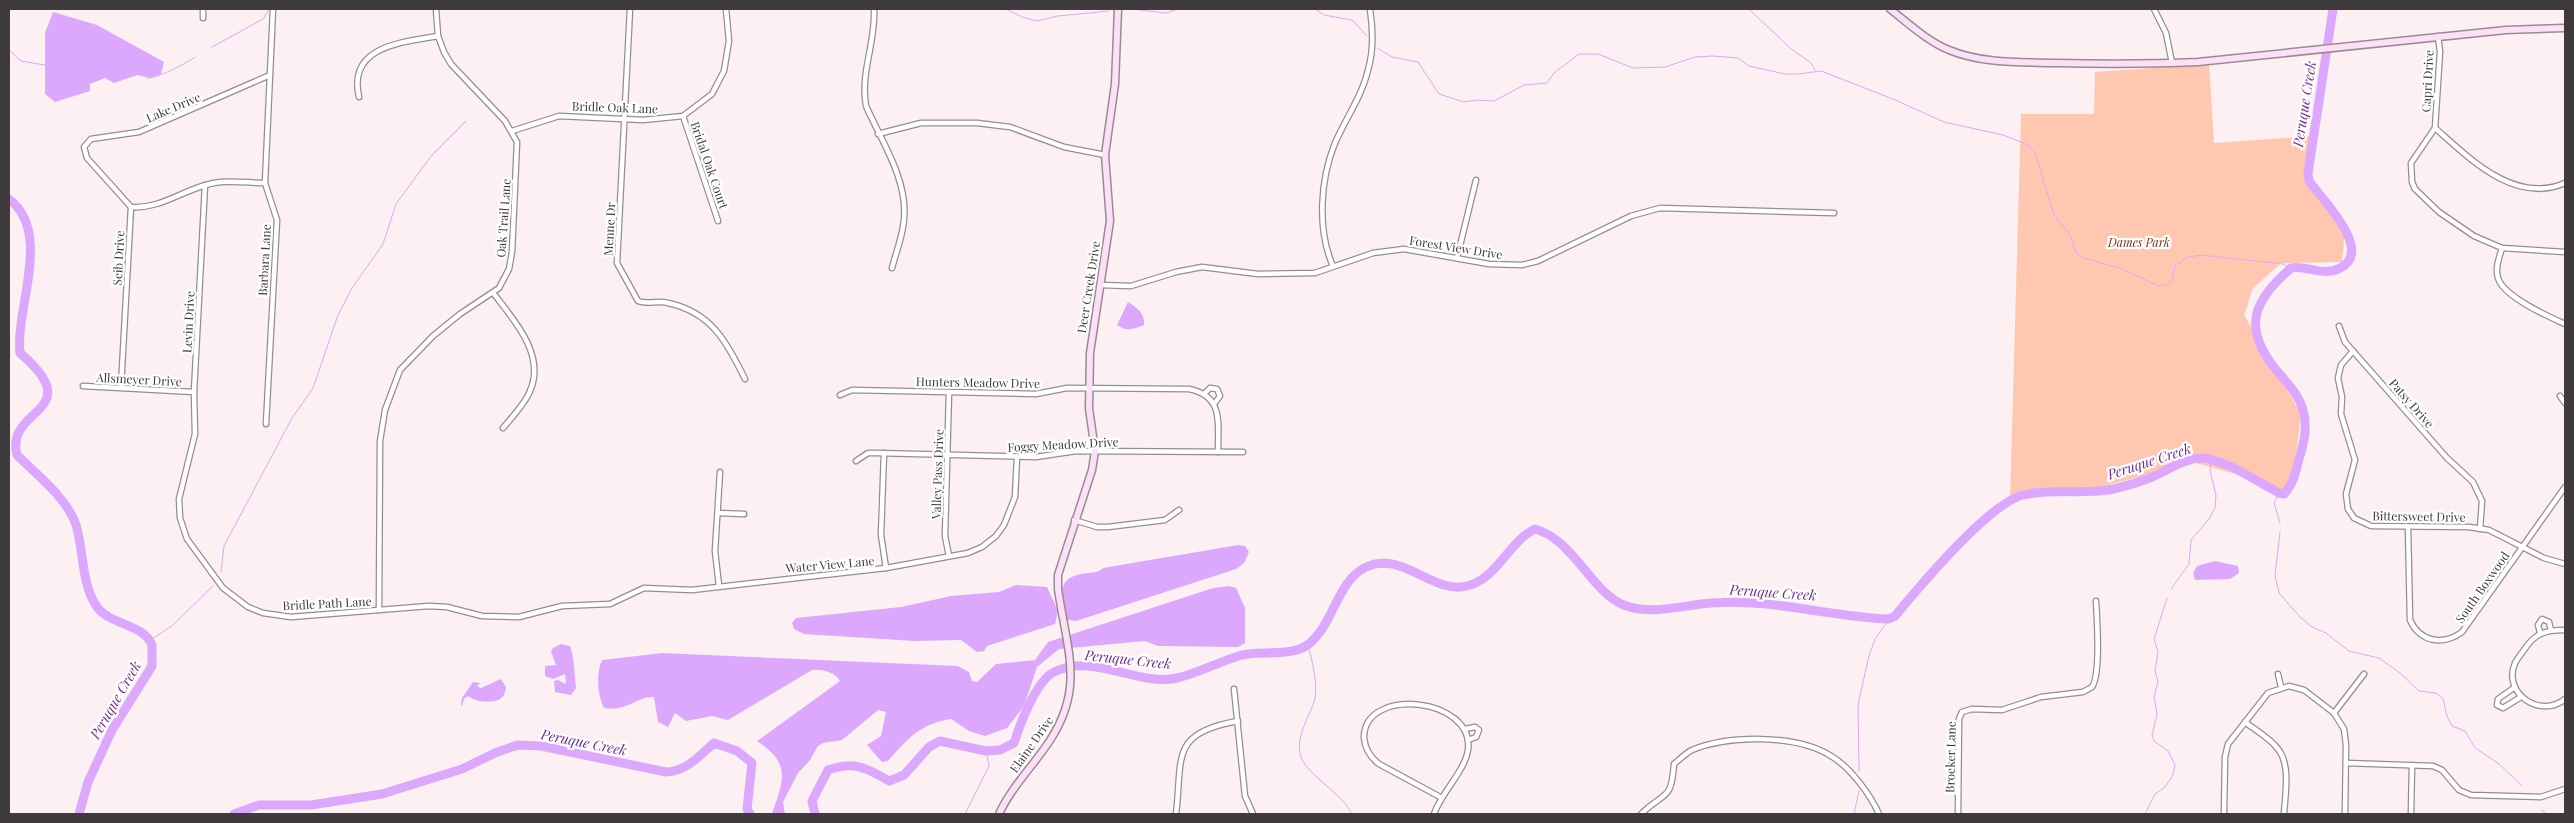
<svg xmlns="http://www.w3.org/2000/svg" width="2574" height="823" font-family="'Playfair Display',serif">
  <rect width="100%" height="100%" fill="#fcf0f3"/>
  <polygon fill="#ffc7b0" points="2209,64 2214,143 2312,136 2309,171 2325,204 2345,229 2342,262 2281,263 2253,288 2244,315 2301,414 2294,472 2282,493 2269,490 2247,477 2192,462 2101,487 2035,491 2010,501 2021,114 2094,114 2095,72"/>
  <g fill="#dba8fe">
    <polygon points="53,12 97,25 164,62 161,74 150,78 137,75 114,83 105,78 90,84 90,91 55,102 45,94 45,33"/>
    <path d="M 1128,302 C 1137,308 1145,313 1144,325 C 1134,329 1127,332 1117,325 Z"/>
    <path d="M 1238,545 L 1245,546 L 1249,552 L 1244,563 L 1236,569 L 1076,621 L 1068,620 L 1065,617 C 1060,591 1057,576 1088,573 C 1094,572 1099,573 1103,568 Z"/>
    <polygon points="2215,561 2238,566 2239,573 2230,579 2195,580 2193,573 2197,566"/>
    <polygon points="1016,585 1047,587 1058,611 1055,624 987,646 984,651 977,652 961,640 914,641 804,634 794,629 792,623 796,618 901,607 951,596 999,592"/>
    <path d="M 1229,586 L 1236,588 L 1245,608 L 1245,643 L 1238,647 L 1158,646 L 1145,641 L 1059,649 L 1037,667 L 1024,706 L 1007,728 L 985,736 L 969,731 L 951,719 C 920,724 908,738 888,761 L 882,762 L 867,745 L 881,736 L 886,712 L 878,710 L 842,740 L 823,743 L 818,746 L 810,760 L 798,773 L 783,802 L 785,814 L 772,813 C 784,780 791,763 757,741 L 840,681 C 835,672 822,669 812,670 L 728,720 L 712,716 L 686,721 L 675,713 L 668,727 L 658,722 L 654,697 C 637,696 627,712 604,708 C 597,694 596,674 602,660 L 662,653 L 958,666 L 969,672 L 972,681 L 977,682 L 996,664 L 1035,660 L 1048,642 L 1213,588 Z"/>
    <path d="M 561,644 L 570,646 C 575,661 574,673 576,688 L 571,695 L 555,692 L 554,681 L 558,680 L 566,684 L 565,674 L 553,679 L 545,676 L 545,666 L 556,665 L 551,652 L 553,648 Z"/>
    <path d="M 501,679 L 506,687 C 505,691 505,696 501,698 C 495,704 474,702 468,696 L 464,699 L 462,706 L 461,705 L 462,698 L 473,682 L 480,683 L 477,686 L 481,688 Z"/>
  </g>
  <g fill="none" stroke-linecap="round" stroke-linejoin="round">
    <g stroke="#dba8fe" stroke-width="1">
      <polyline points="1006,9 1022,17 1037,21 1058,16 1109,11"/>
      <polyline points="1132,9 1166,13 1178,9"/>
      <polyline points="1210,9 1219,9"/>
      <polyline points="1315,9 1324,15 1352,20 1367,36"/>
      <polyline points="1749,9 1790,48 1811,63 1815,70"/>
      <polyline points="212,47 263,19 269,9"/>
      <polyline points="1377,48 1392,57 1418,62 1439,94 1464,102 1477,100 1494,101 1524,85 1547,83 1554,73 1579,54 1598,54 1633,68 1665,67 1695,57 1713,56 1738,58 1749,66 1785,74 1798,74 1821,71 1893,99 1944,122 2003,135 2026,144 2035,153 2054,215 2070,235 2075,251 2081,257 2122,269 2159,286 2167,285 2172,280 2175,266 2188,257 2201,255 2283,264 2291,268"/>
      <polyline points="9,50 21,61 45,65"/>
      <path d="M 147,78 C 156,79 187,63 195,57"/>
      <polyline points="2279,493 2274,503 2280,523"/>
      <polyline points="2280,532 2275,575 2279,593 2300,617 2312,627 2326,633 2349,651 2379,658 2400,673 2419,691 2436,693 2443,699 2447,716 2452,726 2465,731 2475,748 2498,763 2521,785"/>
      <polyline points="221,572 224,546 292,418 313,388 338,315 352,288 383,244 396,204 431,156 466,121"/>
      <polyline points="2171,589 2189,564 2191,540 2209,519 2215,508 2216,495 2210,471 2211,460"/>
      <polyline points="149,641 173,625 213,586"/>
      <path d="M 1308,645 C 1312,660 1319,687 1314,702 C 1308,719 1295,738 1301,757 C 1308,776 1341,792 1352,814"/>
      <polyline points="1859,771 1858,704 1869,656 1875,639 1889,619"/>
      <polyline points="2542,810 2546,814"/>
      <polyline points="965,814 989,766 986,751"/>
      <polyline points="1854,814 1859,791"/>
      <polyline points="2145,814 2155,794 2165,787 2173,775 2175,765 2168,751 2154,741 2152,735 2157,714 2154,697 2158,681 2155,671 2158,652 2154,639 2167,598"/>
    </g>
    <g stroke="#dba8fe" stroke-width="9">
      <path d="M 9,199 C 53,233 15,308 20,353 C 90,413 4,407 17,455 C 37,475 67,498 76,525 C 84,551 81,584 97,607 C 111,626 143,623 152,645 L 152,666 L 112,730 L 88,782 L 79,814"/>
      <path d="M 234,814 L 259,805 L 311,805 L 382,794 L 462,769 L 497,752 L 518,745 L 541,746 L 666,772 C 687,771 699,756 714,743 L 737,751 L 752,763 L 747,809 L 750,814"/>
      <path d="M 815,814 L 812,801 L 828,770 C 853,761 866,767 889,781 L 904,775 L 929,747 L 940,741 L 986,751 L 1000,750 L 1014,743 C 1020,724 1036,681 1054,672 C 1093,652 1138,687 1177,678 C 1199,673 1220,661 1242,655 C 1262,650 1295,658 1311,642 C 1334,622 1338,580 1366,567 C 1402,550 1433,595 1467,586 C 1498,578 1508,542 1535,529 C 1573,539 1592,593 1624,605 C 1651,616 1683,605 1711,603 C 1771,598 1830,617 1889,619 L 1895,616 C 1920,586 1988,504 2023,495 C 2053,488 2085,495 2114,489 C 2125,486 2137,483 2147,479 C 2164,473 2185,457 2203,458 C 2226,460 2258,482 2279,493 L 2284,494 C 2293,485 2296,471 2299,459 C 2304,443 2308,426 2303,410 C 2298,392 2284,380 2273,366 C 2242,325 2255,299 2291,268 C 2306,265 2324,277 2340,268 C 2375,251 2321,198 2309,181 L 2308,173 L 2333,9"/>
    </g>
    <g stroke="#978d90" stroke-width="7">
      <g id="street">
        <polyline points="203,9 203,18"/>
        <path d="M 630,9 L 617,263 L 638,301 C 648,305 658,300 668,303 C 711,312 727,342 745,379"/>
        <path d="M 874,9 C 876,42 860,72 866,106 C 881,140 908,180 904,219 C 903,236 896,252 892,268"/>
        <polyline points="2154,9 2166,33 2172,63"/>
        <polyline points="2438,36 2440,52 2435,128 2411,163 2412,182 2415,189 2439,212 2474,236 2502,248 2565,252"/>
        <path d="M 359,97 C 347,46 403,42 438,36"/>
        <polyline points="683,116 718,221"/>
        <path d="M 2435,128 C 2469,158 2515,205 2565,183"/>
        <polyline points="512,131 559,116 643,120 683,116 712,94 724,71 729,41 726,9"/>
        <polyline points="878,134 921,123 977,123 1010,127 1064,147 1105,155"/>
        <polyline points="205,185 194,392 195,434 179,499 180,518 187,539 223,588 248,607 263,613 291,617 429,606 447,607 482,616 519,617 562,606 610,604 644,588 692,590 886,568 968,553 982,547 996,536 1004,525 1015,497 1017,457"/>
        <path d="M 131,207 C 159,209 180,192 206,185 C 224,179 246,183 265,183"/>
        <path d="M 2502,248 C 2499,258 2495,268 2498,278 C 2503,296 2549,317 2565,324"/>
        <polyline points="1457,258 1476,180"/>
        <path d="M 1333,266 C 1317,230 1320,180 1335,143 C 1346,118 1362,96 1368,70 C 1374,50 1373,29 1370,9"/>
        <polyline points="1100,285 1131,286 1176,272 1202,267 1258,274 1315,273 1373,253 1404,249 1489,264 1522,265 1538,261 1631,216 1660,208 1834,213"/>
        <path d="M 494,294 C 514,320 546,355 530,391 C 525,404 512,417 503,428"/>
        <polyline points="2339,326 2345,342 2447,458 2473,482 2482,501 2480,529"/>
        <polyline points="2353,351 2341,365 2338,378 2342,397 2341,414 2355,460 2346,494 2348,509 2354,518 2371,526 2469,527 2489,530 2544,558 2565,564"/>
        <polyline points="83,386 194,392"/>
        <polyline points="121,387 131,207 87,158 84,147 91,139 139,132 270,75"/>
        <polyline points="1204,394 1210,388 1217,389 1220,396 1214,404"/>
        <path d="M 840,395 L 852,390 L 1036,394 L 1067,388 L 1189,389 C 1224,396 1218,423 1218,452"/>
        <polyline points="2560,396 2565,403"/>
        <polyline points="266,424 277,220 265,183 273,9"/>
        <polyline points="884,453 881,535 886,568"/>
        <polyline points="856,461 868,453 877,453 1036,457 1076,451 1243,452"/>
        <polyline points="718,513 744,514"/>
        <polyline points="1074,520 1097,527 1108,527 1165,520 1179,510"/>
        <path d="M 2408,527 L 2410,620 C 2420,642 2443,646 2462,632 L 2565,487"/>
        <polyline points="949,556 945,536 949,392"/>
        <polyline points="719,586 715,551 720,472"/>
        <polyline points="379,610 380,441 385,410 400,370 433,336 460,314 499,288 509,269 512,252 517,142 505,121 451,64 444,52 438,36 436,9"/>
        <path d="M 2565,630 C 2545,630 2535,633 2524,650 C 2521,654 2517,659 2515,663 C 2502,694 2541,719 2565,699"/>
        <polyline points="2540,632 2538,625 2542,619 2549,622 2551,630"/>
        <polyline points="2278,674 2281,687"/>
        <polyline points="2515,687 2498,699 2497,705 2503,708 2521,697"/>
        <polyline points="1234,689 1245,796 1253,814"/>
        <polyline points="2334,713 2364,674"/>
        <path d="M 2245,722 C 2255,730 2270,738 2278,749 C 2291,765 2285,795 2284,814"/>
        <polyline points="1465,729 1475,727 1479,730 1476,737 1468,740"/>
        <polyline points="2346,763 2433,766 2442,770 2459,790 2471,795 2541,797 2565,789"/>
        <path d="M 1176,814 C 1183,758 1169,733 1238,721"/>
        <path d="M 1434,814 C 1441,793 1465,771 1468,750 C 1475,697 1363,686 1364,738 C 1365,749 1370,757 1379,764 L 1442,798"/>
        <path d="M 1641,814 C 1665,790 1671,803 1674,764 C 1680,759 1686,753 1692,750 C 1729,735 1796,734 1831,756 C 1850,767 1870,794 1879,814"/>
        <path d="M 1958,814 L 1959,719 L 1962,712 L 1972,709 L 2002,710 L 2041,697 L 2083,692 L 2092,687 C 2101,674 2097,619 2096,601"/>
        <polyline points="2224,814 2225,757 2228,744 2268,693 2289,686 2304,690 2334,713 2344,729 2346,745 2345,814"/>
        <polyline points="2411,814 2412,765"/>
      </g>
    </g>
    <g stroke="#978d90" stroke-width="9">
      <g id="secondary">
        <path d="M 1890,9 C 1908,23 1927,41 1949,50 C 1983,64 2021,62 2057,63 C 2105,64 2151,64 2198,62 L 2506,30 L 2565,28"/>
        <path d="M 999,814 C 1010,790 1029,770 1044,749 C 1087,691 1067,652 1058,589 L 1058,575 L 1092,470 L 1095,451 L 1089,408 L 1090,353 L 1110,221 L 1105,155 L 1115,84 L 1118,9"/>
      </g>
    </g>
    <use href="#street" stroke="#fff" stroke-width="4.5"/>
    <use href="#secondary" stroke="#fedff8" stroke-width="6"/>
  </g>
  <g text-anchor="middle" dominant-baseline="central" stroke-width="4.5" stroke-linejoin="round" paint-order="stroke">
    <g font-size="12" fill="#3f3b3c" stroke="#fff">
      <text transform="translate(2427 81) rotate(-87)">Capri Drive</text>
      <text transform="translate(173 107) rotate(-23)">Lake Drive</text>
      <text transform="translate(615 107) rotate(2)">Bridle Oak Lane</text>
      <text transform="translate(710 165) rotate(71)">Bridal Oak Court</text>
      <text transform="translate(503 218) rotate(-86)">Oak Trail Lane</text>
      <text transform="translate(609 229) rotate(-87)">Menne Dr</text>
      <text transform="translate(1456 247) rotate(9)">Forest View Drive</text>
      <text transform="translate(118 258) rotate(-87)">Seib Drive</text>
      <text transform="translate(264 260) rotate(-87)">Barbara Lane</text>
      <text transform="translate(1088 287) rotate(-81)">Deer Creek Drive</text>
      <text transform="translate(188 322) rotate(-87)">Levin Drive</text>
      <text transform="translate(139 379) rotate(3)">Allsmeyer Drive</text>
      <text transform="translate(978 382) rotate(1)">Hunters Meadow Drive</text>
      <text transform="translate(2412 403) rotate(49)">Patsy Drive</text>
      <text transform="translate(1063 444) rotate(-3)">Foggy Meadow Drive</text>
      <text transform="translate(937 474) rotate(-88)">Valley Pass Drive</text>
      <text transform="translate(2419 516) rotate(1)">Bittersweet Drive</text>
      <text transform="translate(830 564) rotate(-5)">Water View Lane</text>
      <text transform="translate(2482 587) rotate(-55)">South Boxwood</text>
      <text transform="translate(327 603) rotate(-3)">Bridle Path Lane</text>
      <text transform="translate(1031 744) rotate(-55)">Elaine Drive</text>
      <text transform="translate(1950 757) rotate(-89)">Broeker Lane</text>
    </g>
    <g font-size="12" font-style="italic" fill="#743719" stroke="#fff">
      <text x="2139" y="242">Dames Park</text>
    </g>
    <g font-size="14" font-style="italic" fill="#6c2d8f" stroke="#fff">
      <text transform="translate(2304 104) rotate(-81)">Peruque Creek</text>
      <text transform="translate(2149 461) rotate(-18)">Peruque Creek</text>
      <text transform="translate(1773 592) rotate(4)">Peruque Creek</text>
      <text transform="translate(1128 659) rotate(6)">Peruque Creek</text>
      <text transform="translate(115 700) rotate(-60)">Peruque Creek</text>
      <text transform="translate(584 742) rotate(11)">Peruque Creek</text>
    </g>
  </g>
  <rect width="2574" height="823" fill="none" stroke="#3f3b3c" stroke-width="20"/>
</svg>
